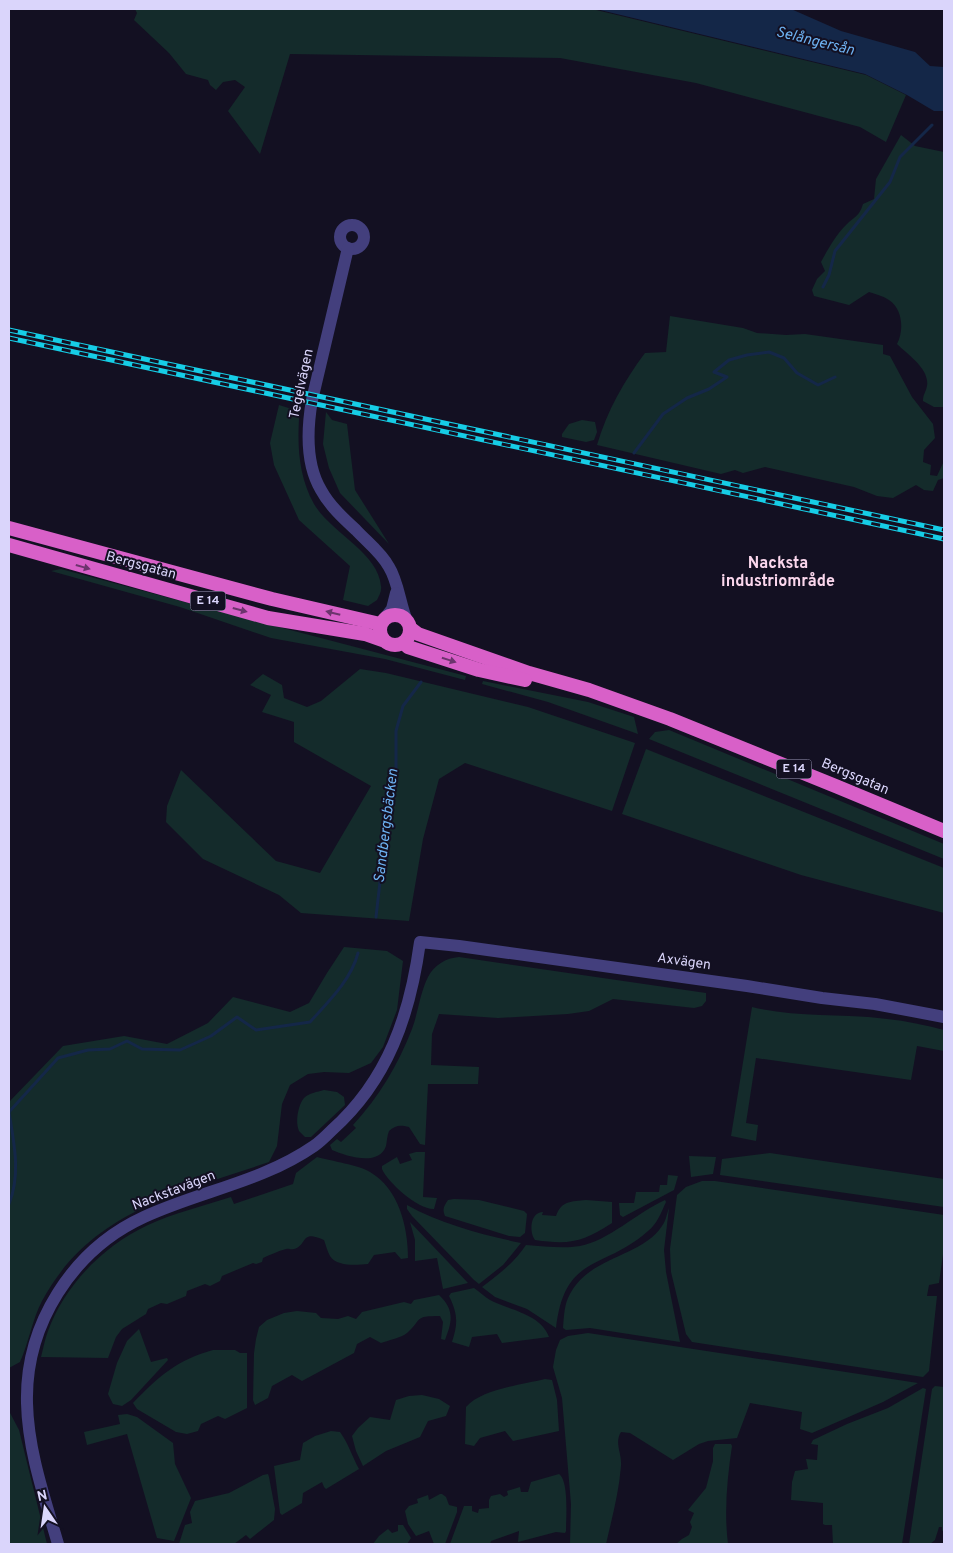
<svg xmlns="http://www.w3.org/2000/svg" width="953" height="1553" font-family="Overpass,sans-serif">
  <rect width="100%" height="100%" fill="#131022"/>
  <g fill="#142b2b">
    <polygon points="135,9 592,9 866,75 906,95 886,142 860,127 696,83 560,58 290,54 260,154 228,111 245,87 235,80 223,82 216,90 210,85 208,80 186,74 169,53 134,20 137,13"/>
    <path d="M 901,135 L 915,146 L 944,152 L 944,407 L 934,407 L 923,401 C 923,394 926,392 927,386 C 930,369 907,354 897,344 C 904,331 903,309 889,300 C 883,296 875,294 869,292 L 849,305 L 814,296 L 812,290 L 817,279 L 825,271 L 821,262 C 828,249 836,235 846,225 C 855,216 859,217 863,204 L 874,199 L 876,179 Z"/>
    <path d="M 670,316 L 743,328 L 757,333 L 786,335 L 805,334 L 883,345 L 883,354 L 890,356 L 912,397 L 933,424 L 935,438 L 924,450 L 923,462 L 931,465 L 930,475 L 937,476 L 944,461 L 944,478 L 938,480 L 933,491 L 924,490 L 916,485 L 893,498 L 877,496 L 854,487 L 765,467 L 743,473 L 735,470 L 721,474 L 597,445 C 607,411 624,381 645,353 L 666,352 Z"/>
    <path d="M 279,405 L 295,410 L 300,406 C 297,440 297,473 314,504 C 331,533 378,552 381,586 C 382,591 379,596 377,600 L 368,606 L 343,600 L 350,566 L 299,520 L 274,465 L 270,443 Z"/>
    <polygon points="326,412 332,420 347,424 355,490 389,544 340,493 329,468 323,444"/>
    <polygon points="582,420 595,422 597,432 594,440 586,442 562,437 562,434 569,424"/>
    <polygon points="61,569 275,626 466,676 465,680 385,659 271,638 180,607 51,571"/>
    <polygon points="360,669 386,673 528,707 635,743 612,811 465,763 439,779 423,839 409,921 301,913 279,895 203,859 166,822 167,806 181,770 276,861 320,873 371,786 294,742 294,722 262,712 271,695 250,685 263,674 282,685 284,698 307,707 321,701"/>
    <polygon points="483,681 588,702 634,717 638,734 548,702 482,684"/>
    <polygon points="669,730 944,844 944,859 649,739 655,732"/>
    <polygon points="646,749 944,868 944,913 801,875 622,814"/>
    <path d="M 344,947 L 387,951 L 403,961 L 397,1010 L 383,1047 L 371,1063 L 349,1073 L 324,1072 L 308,1074 L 290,1085 L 282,1104 L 277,1146 L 269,1162 C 180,1193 91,1210 42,1301 C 32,1320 29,1342 20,1362 L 9,1368 L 9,1102 L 63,1046 L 124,1036 L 167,1044 L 208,1023 L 233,997 L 290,1012 L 309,1003 L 327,973 Z"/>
    <path d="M 459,957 L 706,993 L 706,1001 L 702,1006 L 694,1008 L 613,999 L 589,1011 L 568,1014 L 498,1018 L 439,1014 L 432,1034 L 431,1065 L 479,1067 L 478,1084 L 428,1084 L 425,1145 L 420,1144 L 409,1127 C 400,1125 396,1125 389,1131 C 387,1136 387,1141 386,1146 C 379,1167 346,1156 332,1150 L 330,1145 L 337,1139 L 341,1142 L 356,1128 L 353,1125 C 379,1097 398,1065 412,1029 C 418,1013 420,993 428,977 C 434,965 446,958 459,957 Z"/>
    <path d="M 752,1007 C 796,1018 842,1013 887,1019 C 906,1021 926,1025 944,1030 L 944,1051 L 917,1046 L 911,1080 L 756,1058 L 746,1123 L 758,1125 L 756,1141 L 731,1136 Z"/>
    <path d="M 324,1090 L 337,1092 L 344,1097 L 345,1105 L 311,1137 L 305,1137 C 303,1135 301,1133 299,1131 C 295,1122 298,1105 304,1098 C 309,1093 317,1092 324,1090 Z"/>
    <path d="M 416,1152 L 425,1152 L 423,1197 L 437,1198 L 434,1209 C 419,1210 388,1183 382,1169 L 382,1166 L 397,1157 L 400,1164 L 412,1160 L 409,1154 Z"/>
    <polygon points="770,1153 944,1179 944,1207 720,1175 722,1159"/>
    <polygon points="689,1156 716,1157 713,1174 691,1177"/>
    <path d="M 317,1157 C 331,1161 359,1165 370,1172 C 399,1189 408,1227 408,1258 L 401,1259 L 395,1252 L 374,1255 L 368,1264 C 357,1265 337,1267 330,1256 C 327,1251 326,1245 324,1240 C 300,1229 308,1245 294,1249 C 289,1250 290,1248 286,1249 C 278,1251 270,1255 263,1258 L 262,1262 L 256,1264 L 253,1263 L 222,1276 L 220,1281 L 210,1286 L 205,1284 L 187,1291 L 186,1296 L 167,1304 L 161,1303 L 148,1309 L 146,1314 L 122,1329 L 116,1337 L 108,1358 L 41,1357 C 43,1349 45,1339 48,1331 C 65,1285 103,1246 148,1225 C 174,1213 203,1206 231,1197 L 234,1204 L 293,1184 L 296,1173 Z"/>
    <polygon points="668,1175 678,1176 674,1190 623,1217 620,1215 619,1203 634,1203 636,1192 659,1192 660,1185 667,1185"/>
    <polygon points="702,1181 715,1181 944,1215 944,1247 939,1283 929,1285 927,1296 937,1296 929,1371 923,1377 692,1342 686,1334 671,1272 670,1249 677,1195 686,1187"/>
    <path d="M 454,1199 L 479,1200 L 524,1211 L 527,1214 L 525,1233 L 520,1237 L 509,1236 L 445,1216 C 442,1209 444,1206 448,1200 Z"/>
    <path d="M 586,1200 L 612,1202 L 612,1223 C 583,1242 570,1245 535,1240 C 529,1232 530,1212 543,1212 L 542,1215 L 556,1216 C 562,1200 571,1202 586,1200 Z"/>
    <path d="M 665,1200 L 666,1202 C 661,1213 657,1224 648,1231 C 603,1271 565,1253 556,1328 L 527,1309 L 495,1297 L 482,1287 C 499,1274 514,1263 526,1245 C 544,1246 562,1249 580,1246 C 608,1241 638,1212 665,1200 Z"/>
    <path d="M 407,1205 C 441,1224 483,1235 521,1243 L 503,1265 L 479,1284 L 474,1280 L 412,1216 L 407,1209 Z"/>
    <path d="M 669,1208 L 664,1250 L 666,1272 L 680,1342 L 590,1328 L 566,1330 L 563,1328 C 564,1317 564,1304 570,1294 C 590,1256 642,1257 662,1226 C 666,1221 667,1213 669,1208 Z"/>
    <polygon points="410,1222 468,1283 443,1289 437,1258 415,1261 415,1240"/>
    <path d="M 474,1288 C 480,1292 485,1297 490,1300 C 509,1310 541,1314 549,1337 L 502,1343 L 497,1334 L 472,1337 L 469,1347 L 452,1342 C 458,1324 458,1314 449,1296 L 451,1293 Z"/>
    <path d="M 439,1295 C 455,1310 452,1322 445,1340 L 441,1339 L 443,1322 L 440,1316 C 413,1316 423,1319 407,1333 C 401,1338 389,1340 381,1343 L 370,1337 L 357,1344 L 354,1353 L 302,1381 L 292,1375 L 272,1386 L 268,1398 L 255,1405 L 253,1400 L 254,1353 L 256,1339 L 259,1327 L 267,1320 L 284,1313 L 297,1311 L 316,1313 L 321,1318 L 338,1319 L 348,1316 L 356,1319 L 362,1312 L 404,1302 L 411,1304 L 414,1300 Z"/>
    <polygon points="139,1329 151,1362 167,1358 168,1360 131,1400 122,1406 113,1404 108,1394 117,1363 127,1341"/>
    <path d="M 588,1333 L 918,1383 L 883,1402 L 812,1433 L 800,1429 L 802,1412 L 750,1403 L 737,1438 L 708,1441 L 699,1444 L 673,1460 L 630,1433 L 621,1432 C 614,1443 622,1453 621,1466 C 619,1492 612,1518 606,1544 L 570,1544 L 571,1504 L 562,1398 L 553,1367 L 556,1350 L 560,1340 L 568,1336 Z"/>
    <path d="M 213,1350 L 235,1350 L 240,1353 L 247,1353 L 247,1408 L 225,1419 L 218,1416 L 201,1424 L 198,1431 L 187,1434 L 176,1432 L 137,1409 L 133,1403 C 159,1376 177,1360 213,1350 Z"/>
    <path d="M 545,1379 L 552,1380 L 557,1400 L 559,1431 L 513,1441 L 505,1431 L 480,1438 L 474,1446 L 465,1444 L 466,1407 C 482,1389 521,1385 545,1379 Z"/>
    <polygon points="935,1386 944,1387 944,1530 942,1531 942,1527 939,1527 935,1540 930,1544 909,1544 932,1389"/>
    <polygon points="923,1388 926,1389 902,1544 833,1544 832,1525 825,1525 823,1524 823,1503 791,1500 792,1482 795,1471 808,1469 806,1459 817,1460 818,1445 811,1444 813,1440 847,1424 888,1408"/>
    <polygon points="422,1395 439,1399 450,1406 446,1416 428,1421 420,1437 386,1451 363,1466 356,1451 352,1436 358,1428 370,1417 390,1420 396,1400 409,1396"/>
    <polygon points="9,1411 19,1430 47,1544 9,1544"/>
    <polygon points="127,1414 137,1417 173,1443 175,1464 191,1498 174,1541 157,1538 127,1434 87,1445 84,1432 120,1424 118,1415"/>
    <path d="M 331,1431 L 340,1432 C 348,1443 352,1456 359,1469 L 326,1489 L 324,1487 L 322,1482 L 303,1493 L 302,1503 L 282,1515 L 280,1513 L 274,1466 L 300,1460 L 303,1443 L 315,1436 Z"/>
    <path d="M 715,1444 L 731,1444 L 732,1446 C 727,1479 724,1512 728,1544 L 676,1544 L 682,1539 L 689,1535 L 692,1527 L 690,1522 L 694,1513 L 688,1510 L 706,1488 L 713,1461 L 713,1448 Z"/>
    <polygon points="268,1474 269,1477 275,1509 274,1520 250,1539 246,1535 234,1544 179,1544 185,1525 192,1523 190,1512 195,1501 229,1493 263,1475"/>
    <path d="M 559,1474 C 569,1481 566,1518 566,1531 L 565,1533 L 556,1532 L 518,1542 L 519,1531 L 491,1541 L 490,1544 L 450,1544 L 464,1506 L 472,1506 L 472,1511 L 478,1513 L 479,1509 L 489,1508 L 489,1500 L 491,1496 L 500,1494 L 504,1497 L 508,1495 L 507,1491 L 520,1487 L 521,1492 L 528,1492 L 531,1482 Z"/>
    <polygon points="440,1494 442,1494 446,1497 449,1505 457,1507 457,1512 445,1544 434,1544 429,1531 416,1536 408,1524 405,1511 409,1506 418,1503 417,1499 428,1495 429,1500"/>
    <polygon points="398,1525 403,1525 411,1538 407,1544 373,1544 379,1536 388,1529 392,1533 398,1531"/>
  </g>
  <polygon fill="#142748" points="596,9 791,9 841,31 915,52 930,66 944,67 944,111 934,111 907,95 865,74"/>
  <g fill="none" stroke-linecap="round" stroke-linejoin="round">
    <g stroke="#142748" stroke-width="3">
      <polyline points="823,287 829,275 835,251 890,182 900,157 932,125"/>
      <polyline points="634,453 663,414 687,398 709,389 727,377 714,372 729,360 747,355 769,352 784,358 797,373 818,385 835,377"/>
      <polyline points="376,917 386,829 396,779 396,731 403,706 421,682"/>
      <path d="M 9,1112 L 58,1058 L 88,1050 L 110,1049 L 127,1041 L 142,1049 L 180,1050 L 211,1036 L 237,1017 L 256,1030 L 310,1022 C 329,1001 351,980 358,953"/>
      <path d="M 9,1204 C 21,1174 14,1143 9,1112"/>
    </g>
    <g stroke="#433f7d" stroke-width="12">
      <circle cx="352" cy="237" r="12"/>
      <path d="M 348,248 L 312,400 C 307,429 305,463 321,490 C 329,505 343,518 356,530 C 367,542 381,552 389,567 C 398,581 400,604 407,621"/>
      <polyline points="385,618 392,609 396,593"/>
      <path d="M 58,1544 C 45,1499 28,1451 27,1403 C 25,1325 72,1250 144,1217 C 200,1191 262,1182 314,1146 C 320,1142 326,1136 332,1130 C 388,1080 410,1015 420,942 L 459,946 L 747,986 L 822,998 L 875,1004 L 944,1017"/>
    </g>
    <g stroke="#d860c8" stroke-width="14">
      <polyline points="9,528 272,599 380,624"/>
      <polyline points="9,545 268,618 365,634 382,640"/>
      <circle cx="395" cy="630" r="15"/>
      <polyline points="410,628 418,634 529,673 589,690 670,719 838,787 944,831"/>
      <polyline points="404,643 408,647 479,670 525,680"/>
    </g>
    <g stroke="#16cde6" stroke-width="5">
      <g id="rail">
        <polyline points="9,330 944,530"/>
        <polyline points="9,338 944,539"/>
      </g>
    </g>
    <use href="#rail" stroke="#131022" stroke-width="3" stroke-dasharray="9" stroke-linecap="butt"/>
  </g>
  <defs><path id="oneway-solid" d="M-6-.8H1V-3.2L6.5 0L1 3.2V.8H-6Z" transform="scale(1.25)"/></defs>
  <g fill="#6c346d">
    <use href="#oneway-solid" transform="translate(83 567) rotate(16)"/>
    <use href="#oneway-solid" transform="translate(240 610) rotate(15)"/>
    <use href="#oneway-solid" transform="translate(333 613) rotate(-166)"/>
    <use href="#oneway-solid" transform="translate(449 660) rotate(18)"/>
  </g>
  <g text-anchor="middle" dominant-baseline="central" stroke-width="4" stroke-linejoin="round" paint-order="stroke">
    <g fill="#131022" stroke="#9e9aba" stroke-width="1">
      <rect x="190.5" y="591.5" width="35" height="19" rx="4"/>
      <rect x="776.5" y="759.5" width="35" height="19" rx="4"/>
    </g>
    <g font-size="12" font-weight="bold" fill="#dad5fb">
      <text x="208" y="601">E 14</text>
      <text x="794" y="769">E 14</text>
    </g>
    <g font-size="14" fill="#dad5fb" stroke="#131022">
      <text transform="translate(302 384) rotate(-78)">Tegelvägen</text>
      <text transform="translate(141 566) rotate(15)">Bergsgatan</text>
      <text transform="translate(855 777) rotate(23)">Bergsgatan</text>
      <text transform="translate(684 962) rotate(8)">Axvägen</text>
      <text transform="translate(174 1191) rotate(-21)">Nackstavägen</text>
    </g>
    <g font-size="15" font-style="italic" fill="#6db1f1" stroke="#131022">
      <text transform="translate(815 42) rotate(14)">Selångersån</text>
      <text transform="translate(387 826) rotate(-83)">Sandbergsbäcken</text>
    </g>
    <g font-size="16" font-weight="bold" fill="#fbd7ed" stroke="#131022">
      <text x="778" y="564">Nacksta<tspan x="778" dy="18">industriområde</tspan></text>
    </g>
  </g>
  <rect width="953" height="1553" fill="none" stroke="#dad5fb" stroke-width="20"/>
  <g transform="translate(45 1508) rotate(347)" stroke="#131022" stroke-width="4" paint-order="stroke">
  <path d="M0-4L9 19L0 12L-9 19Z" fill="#dad5fb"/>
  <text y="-8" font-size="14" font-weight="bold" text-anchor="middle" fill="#dad5fb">N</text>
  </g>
</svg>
